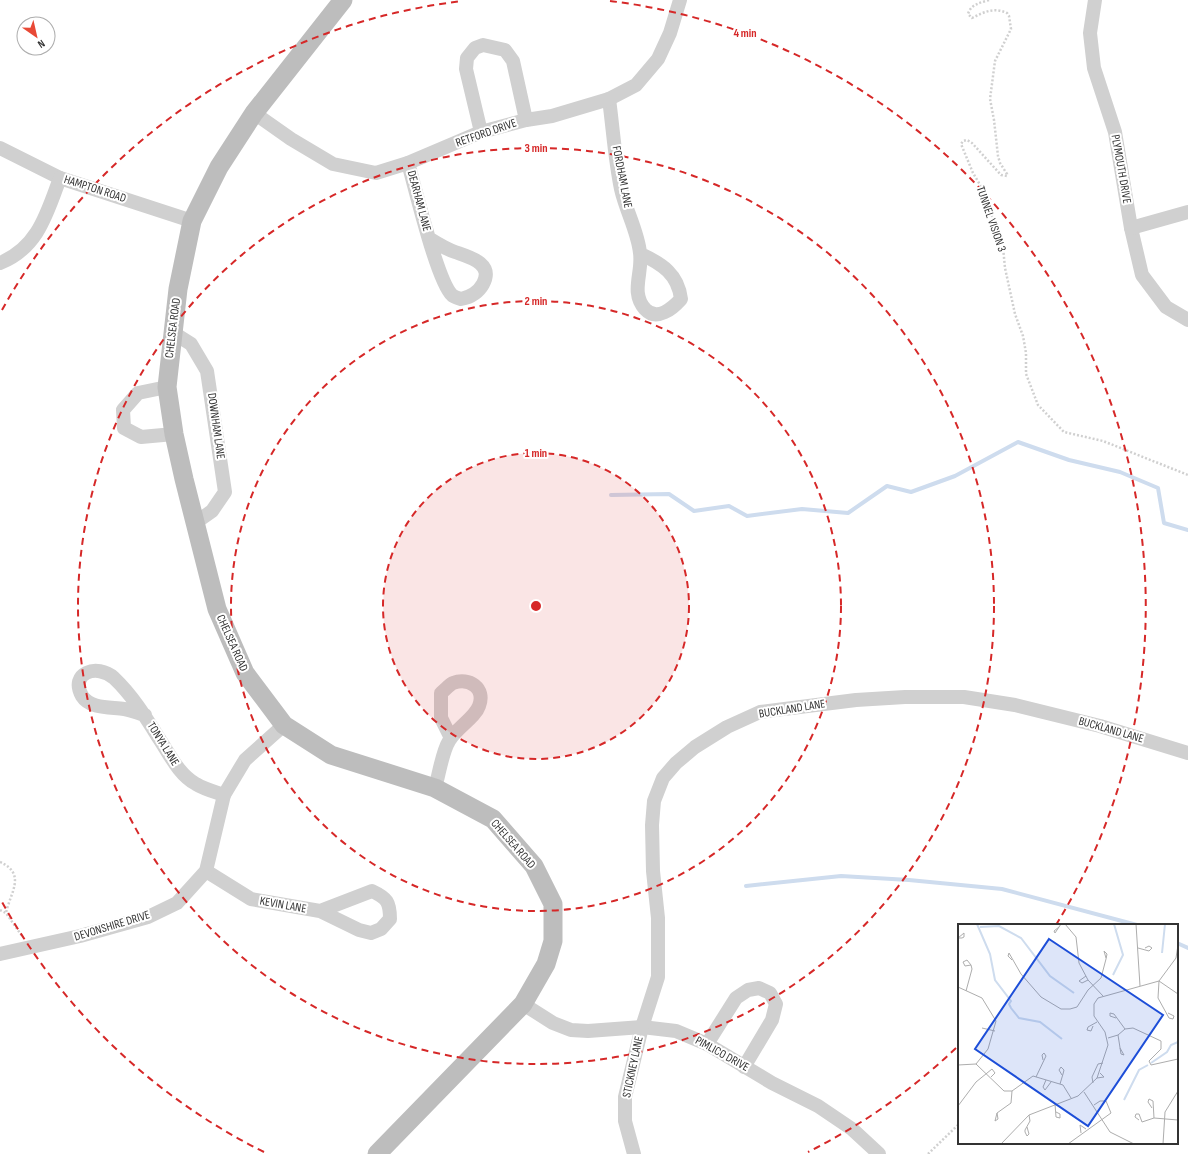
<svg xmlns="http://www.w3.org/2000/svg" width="1188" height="1154" font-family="'Sofia Sans Condensed',sans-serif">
  <rect width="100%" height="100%" fill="#fff"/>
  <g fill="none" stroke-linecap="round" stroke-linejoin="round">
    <g stroke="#cedcee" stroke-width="4">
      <polyline points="611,495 669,494 694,511 729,506 747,516 802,509 848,513 887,486 911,492 955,476 1018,442 1069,460 1120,472 1158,488 1164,523 1188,530"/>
      <polyline points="746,886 841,876 909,880 1002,889 1137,925"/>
      <polyline points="1177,943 1188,948"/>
    </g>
    <g stroke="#d0d0d0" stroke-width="2.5" stroke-dasharray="2 2" stroke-linecap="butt">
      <path d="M 989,0 C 980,3 971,4 968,14 L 972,18 C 984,12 994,7 1007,13 L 1009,16 L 1011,29 L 995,61 L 990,99 L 994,120 L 998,156 L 1000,163 L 1007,174 L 1007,176 L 1001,175 L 972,143 L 967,140 L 963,141 L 961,144 L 973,173 L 982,188 L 1003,247 L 1005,268 L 1015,314 L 1023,336 L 1026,353 L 1026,374 L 1038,405 L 1064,432 L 1103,441 L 1188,475"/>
      <path d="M 0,862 C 27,874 10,893 6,913"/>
      <polyline points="0,910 6,913 22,936"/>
      <polyline points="928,1154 959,1124"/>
    </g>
    <g stroke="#d0d0d0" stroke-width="14">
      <polyline points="1095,0 1090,33 1094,68 1115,132 1131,228 1142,275 1166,307 1188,320"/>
      <path d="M 609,99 C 613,129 615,160 621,189 C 626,211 638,232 640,253 C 643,273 630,292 645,309 C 657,322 673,308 681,299 C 678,274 662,264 641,254"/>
      <polyline points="254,113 291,139 333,164 376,173 408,163 481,132 526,120 552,116 609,99 636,85 658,59 670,33 680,0"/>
      <polyline points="481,132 466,69 467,58 475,48 483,45 505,50 513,61 526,120"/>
      <polyline points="0,148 60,178 192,221"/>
      <path d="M 408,163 C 415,187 437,281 452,295 C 454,297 458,298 461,299 C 471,297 478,293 483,284 C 494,263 469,257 455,252 C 446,249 438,244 430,239"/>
      <polyline points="1131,228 1188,212"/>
      <path d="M 0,263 C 38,248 47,213 60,178"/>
      <polyline points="172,332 191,344 207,371 225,492 212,511 195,523"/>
      <polyline points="167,387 138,393 123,410 124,428 141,437 174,434"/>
      <path d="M 145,715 C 138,713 131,710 124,709 C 111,707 90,709 82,696 C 69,673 97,663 114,678 C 132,695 145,716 158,737 C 169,753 178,774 196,784 C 204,789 215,792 224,795"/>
      <path d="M 435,788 C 439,775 442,752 449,741 C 456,728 475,718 479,706 C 486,688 469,677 453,683 C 449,685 445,690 441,693 L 441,718 L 451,738"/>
      <path d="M 206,871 L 251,899 L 320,911 L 359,930 L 371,933 L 381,929 L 390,919 C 390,902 387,898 372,891 L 320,911"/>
      <polyline points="0,954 80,936 148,917 177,903 206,871 224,795 245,760 284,725"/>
      <polyline points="523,1004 553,1023 571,1030 588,1031 642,1027 676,1031 707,1044 772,1083 818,1106 852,1129 879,1154"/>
      <polyline points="707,1044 736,998 748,990 759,988 770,993 776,1004 772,1020 744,1067"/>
      <polyline points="634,1154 625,1121 625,1097 642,1027 658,977 658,918 653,871 652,825 654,801 663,778 676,763 695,747 727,727 760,712 856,700 905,697 964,697 1015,705 1100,726 1188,753"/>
    </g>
    <polyline stroke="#bdbdbd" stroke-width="19" points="343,0 254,113 219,167 192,221 178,289 167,387 174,434 184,479 217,609 245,673 284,725 331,755 435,788 493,819 534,866 553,904 553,941 546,964 523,1004 377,1154"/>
  </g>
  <circle cx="536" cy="606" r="153" fill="#d62828" fill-opacity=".12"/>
  <g fill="none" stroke="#d62828" stroke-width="2" stroke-dasharray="7 5">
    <circle cx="536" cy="606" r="153"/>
    <circle cx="536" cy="606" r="305"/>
    <circle cx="536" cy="606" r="458"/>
    <path d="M956 1048A610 610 0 0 1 808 1152M264 1152A610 610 0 0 1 2 902M2 310A610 610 0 0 1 462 1M610 1A610 610 0 0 1 1056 925"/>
  </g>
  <g text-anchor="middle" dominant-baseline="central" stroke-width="4" stroke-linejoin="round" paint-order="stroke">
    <g font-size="12" fill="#333" stroke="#fff">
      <text transform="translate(486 133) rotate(-19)">RETFORD DRIVE</text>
      <text transform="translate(1121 169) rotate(80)">PLYMOUTH DRIVE</text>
      <text transform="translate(622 177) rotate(79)">FORDHAM LANE</text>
      <text transform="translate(95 189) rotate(18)">HAMPTON ROAD</text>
      <text transform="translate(419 201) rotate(75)">DEARHAM LANE</text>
      <text transform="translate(991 219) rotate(71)">TUNNEL VISION 3</text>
      <text transform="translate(173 328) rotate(-83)">CHELSEA ROAD</text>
      <text transform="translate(216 426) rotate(82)">DOWNHAM LANE</text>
      <text transform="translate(232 643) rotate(66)">CHELSEA ROAD</text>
      <text transform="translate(792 709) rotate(-9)">BUCKLAND LANE</text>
      <text transform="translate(1111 730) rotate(16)">BUCKLAND LANE</text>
      <text transform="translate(163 744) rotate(58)">TONYA LANE</text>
      <text transform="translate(513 844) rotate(49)">CHELSEA ROAD</text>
      <text transform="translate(283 905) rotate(10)">KEVIN LANE</text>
      <text transform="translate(112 926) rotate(-17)">DEVONSHIRE DRIVE</text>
      <text transform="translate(722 1054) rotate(29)">PIMLICO DRIVE</text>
      <text transform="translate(633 1067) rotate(-78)">STICKNEY LANE</text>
    </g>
  </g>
  <g transform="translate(958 924)">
    <rect width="220" height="220" fill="#fff"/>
    <path fill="none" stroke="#cedcee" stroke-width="2" d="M 19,0 L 32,30 L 37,56 L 53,77 L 51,80 L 53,84 L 61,94 L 82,98 L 104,115M 22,3 L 41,2 L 63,14 L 92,52 L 116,69M 204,29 L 207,0M 155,51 L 165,31 L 156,0M 193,139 L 209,128 L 213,121 L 220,118M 166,176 L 181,146 L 190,141"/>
    <path fill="none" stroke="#adadad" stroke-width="1" d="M 107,0 L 118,13 L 121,39 L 130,56 L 145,72M 178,0 L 182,62M 101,3 L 96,7 L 97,9 L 103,0M 0,14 L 4,14 L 6,13 L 6,9 L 0,14M 180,24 L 191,27 L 194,24 L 191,22 L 187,24M 54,36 L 50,32 L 51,29 L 63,50 L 83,73 L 103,85 L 112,85 L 119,83 L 130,66 L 143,54 L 148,35 L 149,30 L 146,27 L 148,34M 128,52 L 121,57 L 124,59 L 130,56M 0,63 L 24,74 L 38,97 L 30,125 L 18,140M 8,67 L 14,45 L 13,41 L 9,36 L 5,38 L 7,42 L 13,41M 210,89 L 216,92 L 215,95 L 211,94 L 200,74 L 201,57 L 218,34 L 220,21M 158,94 L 152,92 L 152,89 L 156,90 L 167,105M 135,102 L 133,107 L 129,106 L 130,103 L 139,98M 24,104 L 37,107M 160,111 L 163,130 L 166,131 L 162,124M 150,114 L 160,111 L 167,105 L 175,104 L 203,117 L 203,125 L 191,137 L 193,141 L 220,135M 0,141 L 18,140 L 46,167 L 54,167 L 75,152 L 105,161 L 113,174M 78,153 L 88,132 L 86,129 L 84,131 L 85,136M 139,154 L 146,153 L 142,149M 88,156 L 85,163 L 87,166 L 93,158M 135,159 L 134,153 L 140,140 L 145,139M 102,160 L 105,150 L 106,146 L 103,143 L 101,146 L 104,151M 126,168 L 152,208 L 176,220M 97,180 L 98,193 L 102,194 L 102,190 L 98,188M 0,182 L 18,158 L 34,145 L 37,149 L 33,153M 194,184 L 190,178 L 191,175 L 195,177 L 196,194M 39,189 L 40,195 L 37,197 L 39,189 L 53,179 L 54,167M 181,196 L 177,193 L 178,190 L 181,190 L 184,198 L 196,194 L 220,196M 69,203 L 71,210 L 69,212 L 67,208 L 67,206 L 72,197 L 71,191M 123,209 L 122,201 L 128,205M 43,220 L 71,191 L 120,172 L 139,154 L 150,121 L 147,108 L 136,92 L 136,80 L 140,74 L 201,57 L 220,70M 110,220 L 153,189 L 148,177 L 142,177 L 136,181M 205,220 L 207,188 L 220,167"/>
    <path fill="#1d4ed8" fill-opacity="0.15" stroke="#1d4ed8" stroke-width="2" d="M 91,15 L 205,91 L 130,202 L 17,125 Z"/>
    <rect width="220" height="220" fill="none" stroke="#333" stroke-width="2"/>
  </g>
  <circle cx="536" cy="606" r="6" fill="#d62828" stroke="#fff" stroke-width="2"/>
  <g font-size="12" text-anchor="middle" font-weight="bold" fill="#d62828" stroke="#fff" stroke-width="4" stroke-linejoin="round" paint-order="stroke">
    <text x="745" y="37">4 min</text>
    <text x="536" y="152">3 min</text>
    <text x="536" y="305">2 min</text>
    <text x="536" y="457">1 min</text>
  </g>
  <g transform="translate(36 36) rotate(146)"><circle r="19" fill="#ffffff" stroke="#adadad"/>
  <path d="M0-3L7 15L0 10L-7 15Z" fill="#e84936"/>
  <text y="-6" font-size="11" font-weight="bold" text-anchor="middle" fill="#333333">N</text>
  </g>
</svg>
